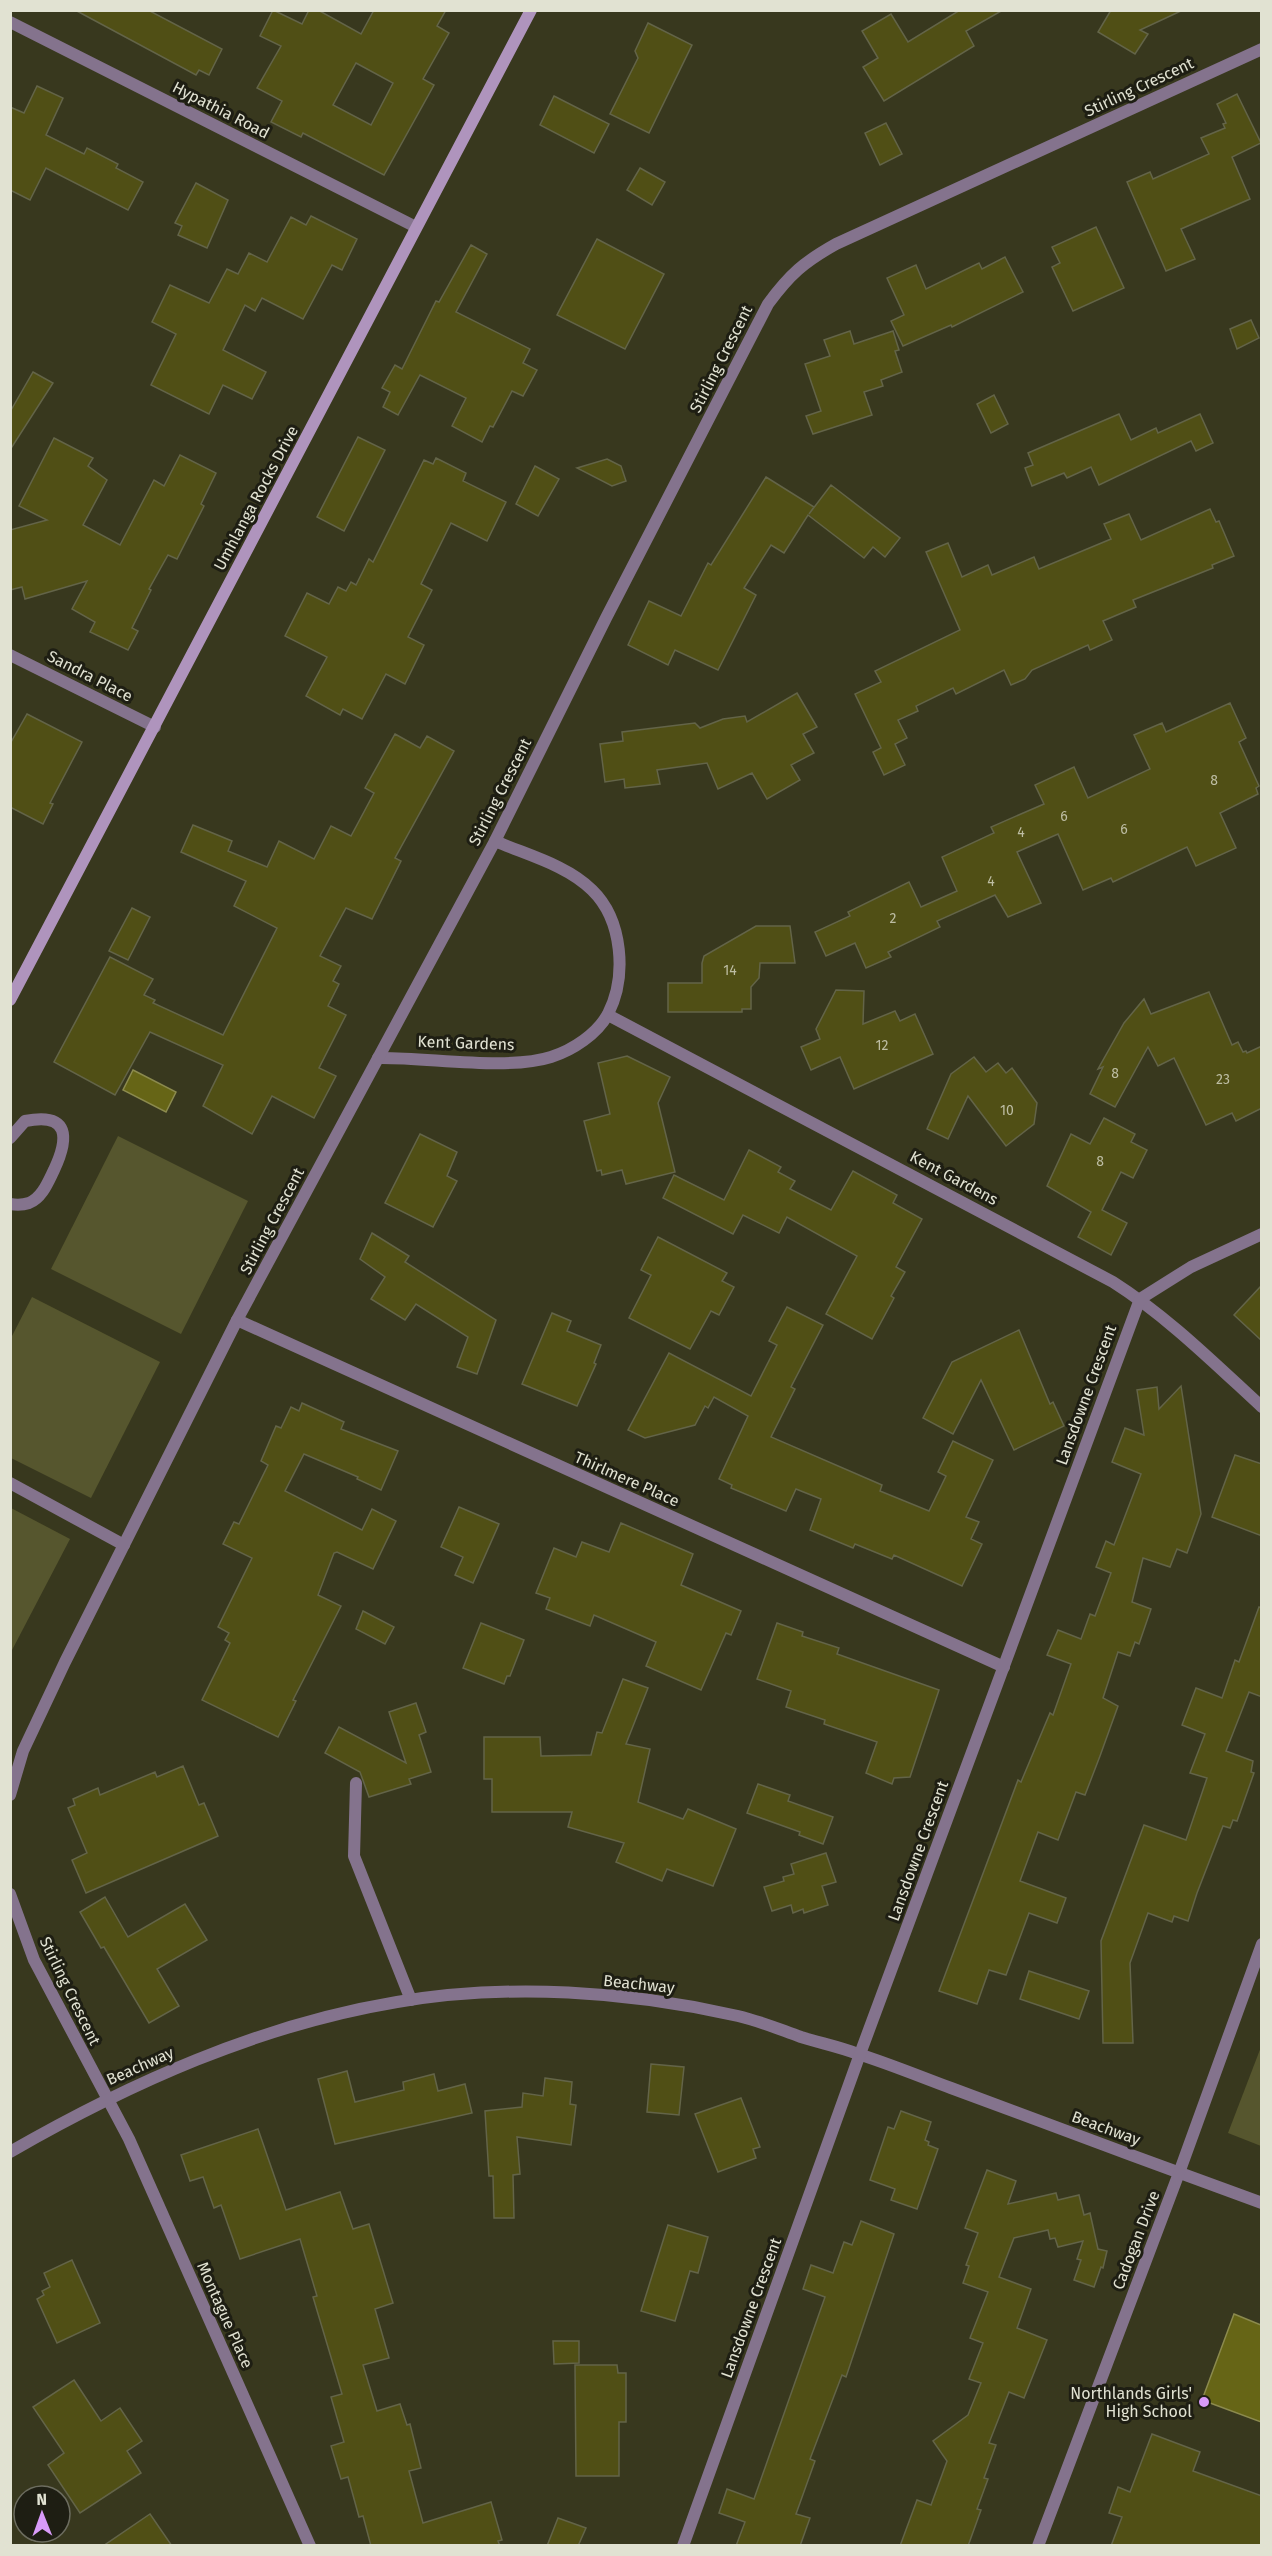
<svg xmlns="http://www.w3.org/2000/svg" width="1272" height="2556" font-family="'Fira Sans',sans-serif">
  <rect width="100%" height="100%" fill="#38381e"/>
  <g fill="#56562e">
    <polygon points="118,1136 248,1201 181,1334 51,1269"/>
    <polygon points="32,1297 160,1362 91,1498 11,1458 11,1338"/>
    <polygon points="11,1508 70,1539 11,1652"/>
    <polygon points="1261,2047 1262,2146 1261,2146 1228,2133"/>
  </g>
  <g fill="#666516" stroke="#8b8a4e" stroke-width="1.5">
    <polygon points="133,1070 176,1092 166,1112 123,1090"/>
    <polygon points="1234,2314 1261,2325 1261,2422 1202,2400"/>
  </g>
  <g fill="#504f15" stroke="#636448" stroke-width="1.5" fill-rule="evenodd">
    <polygon points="75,10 148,10 222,49 209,75 199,70 196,75"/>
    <path d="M 273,10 L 302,24 L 309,10 L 318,10 L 361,34 L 374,10 L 446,10 L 437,26 L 449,33 L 423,79 L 434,85 L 384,175 L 303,133 L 301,137 L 271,122 L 282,101 L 257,88 L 281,46 L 260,36 ZM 356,63 L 393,83 L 371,125 L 333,105 Z"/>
    <polygon points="960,10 1003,10 966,31 974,46 884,101 863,67 878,58 862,31 891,14 908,42"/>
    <polygon points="1111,10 1183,10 1140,30 1148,34 1135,54 1098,32"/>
    <polygon points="648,23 692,45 649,133 610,114 638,58 635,51"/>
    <polygon points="37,86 63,98 46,135 84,154 87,148 118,164 116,168 143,182 128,210 46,168 30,200 10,190 10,107 24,113"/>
    <polygon points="1237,94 1261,143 1232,157 1250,199 1181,229 1195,259 1166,271 1127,182 1150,172 1153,179 1209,154 1201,138 1225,128 1223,124 1226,123 1217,104"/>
    <polygon points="554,96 609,124 594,153 540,125"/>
    <polygon points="886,123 902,154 880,165 865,133"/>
    <polygon points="640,168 665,182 652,205 627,190"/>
    <polygon points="196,183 228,200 207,248 178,235 182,226 175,223"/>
    <polygon points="311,216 357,239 342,270 332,265 303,319 262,298 255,311 245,305 223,350 266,372 252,399 223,385 209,414 151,385 176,334 152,322 170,285 209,303 227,269 238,274 249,253 267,262 291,217 306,225"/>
    <polygon points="1096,227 1124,288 1073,311 1052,267 1060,263 1052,247"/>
    <polygon points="597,239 664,274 625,349 557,315"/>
    <polygon points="471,245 487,254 456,312 530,349 523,363 537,370 523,396 512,391 493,427 490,426 482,442 452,426 466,398 420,375 398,415 383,407 390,392 382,388 395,365 402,369 436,301 439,302"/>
    <polygon points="1005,257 1023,292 952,327 951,325 903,346 891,321 904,315 887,278 916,265 926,289 979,263 982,269"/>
    <polygon points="1251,320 1259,338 1237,349 1230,329"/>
    <polygon points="850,331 854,344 893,331 899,350 895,351 902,372 881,380 883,386 864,392 872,415 813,434 806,416 821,411 805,364 830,356 824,340"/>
    <polygon points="33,372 53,383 10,450 10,412"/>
    <polygon points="994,395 1008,424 991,433 977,404"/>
    <polygon points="1119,414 1131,440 1156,428 1158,433 1200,414 1213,443 1196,451 1191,441 1099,485 1091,467 1067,478 1064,473 1032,486 1025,468 1033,465 1028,453"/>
    <polygon points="358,437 385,450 344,531 317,517"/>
    <polygon points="54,438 93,458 88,466 107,480 83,525 120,545 154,480 164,486 180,455 216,473 201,504 204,506 177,559 168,555 149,589 151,590 132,628 138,631 128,650 90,632 95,622 72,609 87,581 25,599 22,587 10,590 10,530 47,520 19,506"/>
    <polygon points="436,458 466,473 463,481 506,502 487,541 451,523 421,584 432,590 408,637 424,645 405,684 386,674 362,719 343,709 340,715 306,696 327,657 285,636 307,593 329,604 338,587 346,591 351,582 356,585 369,559 373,562 424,460 433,464"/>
    <polygon points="607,459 621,466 626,481 612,486 577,468"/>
    <polygon points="535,466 559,479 538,516 516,504"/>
    <polygon points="766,477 814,507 809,514 831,485 900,538 885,557 873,547 864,558 808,515 784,553 771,545 744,588 756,595 718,670 675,650 668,665 628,645 649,601 681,616 708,563 711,565"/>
    <polygon points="1210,509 1216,522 1219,521 1234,556 1212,565 1213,568 1133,600 1136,607 1103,621 1112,640 1090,650 1088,645 1032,670 1025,679 1011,685 1004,670 956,694 953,688 916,706 918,711 898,720 907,738 895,744 905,765 884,775 873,752 881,748 855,694 881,682 875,671 960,630 926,552 948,543 962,577 988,565 992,575 1034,557 1039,569 1111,539 1104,524 1129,514 1141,540"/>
    <polygon points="797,693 817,727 803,734 814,753 791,765 800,780 767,799 752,773 718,789 707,763 657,770 660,784 625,788 624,779 605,782 600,744 623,741 622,732 695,723 700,728 723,719 745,716 747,722"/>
    <polygon points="1230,703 1246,738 1239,742 1259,786 1256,788 1258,794 1220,813 1236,848 1196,866 1187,847 1113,882 1111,878 1083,890 1058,834 1017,852 1041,903 1008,917 995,895 937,921 940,927 888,952 891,957 866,968 855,943 826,956 815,932 850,916 848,912 909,882 921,907 957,891 942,857 994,833 991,827 1044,804 1035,785 1074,767 1088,798 1150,769 1134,735 1162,723 1166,732"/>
    <polygon points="27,714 82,742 50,803 53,804 43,824 10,807 10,744"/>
    <polygon points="395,734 420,748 427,736 454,751 395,858 401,861 372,919 346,908 320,956 341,966 333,981 339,984 328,1006 346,1015 319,1068 336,1076 314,1118 272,1096 252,1134 203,1106 223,1065 150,1032 115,1095 54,1062 110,957 153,979 144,995 155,1000 153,1003 223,1035 277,928 234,906 246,881 181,852 193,825 232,841 228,851 267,867 279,841 314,859 331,826 351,836 374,793 365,788"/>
    <polygon points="132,908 150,917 128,960 109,951"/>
    <polygon points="756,926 790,926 795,963 760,963 759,978 751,987 751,1009 742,1009 742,1012 668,1012 668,983 702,983 702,963 704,956"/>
    <polygon points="836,990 864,991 863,1024 895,1011 900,1021 915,1014 933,1054 854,1089 840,1057 811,1070 801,1047 820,1039 816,1029"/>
    <polygon points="1209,992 1232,1045 1238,1042 1243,1052 1246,1051 1247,1053 1262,1046 1262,1108 1236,1121 1232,1113 1206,1125 1174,1058 1158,1066 1148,1047 1115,1107 1090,1094 1103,1067 1098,1069 1124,1023 1144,999 1151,1014"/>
    <polygon points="627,1056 670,1077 658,1103 675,1172 626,1184 622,1170 602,1175 601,1170 597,1171 584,1121 610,1114 598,1063"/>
    <polygon points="974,1057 986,1072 998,1063 1006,1073 1012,1068 1037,1103 1034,1124 1006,1146 968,1096 948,1139 927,1129 951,1074"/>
    <polygon points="1104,1118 1135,1134 1131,1142 1147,1150 1133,1178 1121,1172 1102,1210 1127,1223 1111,1255 1078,1237 1091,1212 1047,1186 1071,1134 1090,1144"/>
    <polygon points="420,1134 457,1152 447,1176 457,1181 433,1227 385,1203"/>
    <polygon points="749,1150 781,1167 778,1172 795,1181 790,1189 831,1210 853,1171 897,1195 893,1203 922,1219 896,1267 905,1272 891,1296 894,1298 872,1339 826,1314 857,1256 787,1217 779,1233 743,1215 733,1234 663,1198 674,1175 724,1200"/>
    <polygon points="372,1233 409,1256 405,1262 496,1320 477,1374 457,1367 468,1337 416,1304 405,1320 371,1299 385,1277 360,1259"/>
    <polygon points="658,1237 727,1273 722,1281 734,1287 719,1315 711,1311 690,1349 629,1318 651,1275 641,1270"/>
    <polygon points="1262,1285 1262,1341 1234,1315"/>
    <polygon points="787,1307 823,1325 791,1387 795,1389 771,1437 882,1485 880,1491 929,1511 946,1476 938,1472 953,1441 993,1460 966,1517 979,1522 971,1539 982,1544 962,1586 894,1555 892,1559 855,1544 853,1548 810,1530 821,1499 796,1489 786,1511 731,1488 732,1485 719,1479 748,1416 714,1397 708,1408 705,1406 695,1425 645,1438 628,1430 669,1353 751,1396 777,1345 769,1341"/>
    <polygon points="552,1313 571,1321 567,1331 601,1345 594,1363 596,1364 577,1406 522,1384"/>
    <polygon points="1019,1330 1050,1404 1053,1402 1064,1426 1014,1450 981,1380 953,1434 923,1418 952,1362"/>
    <polygon points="1181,1386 1201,1514 1187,1553 1177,1549 1170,1567 1143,1558 1132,1602 1151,1609 1139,1644 1135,1642 1130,1656 1118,1652 1103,1698 1118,1706 1100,1756 1085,1795 1076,1792 1058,1840 1038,1832 1020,1881 1066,1898 1057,1923 1029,1913 1006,1975 989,1970 977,2004 939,1991 1018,1780 1021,1782 1050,1713 1053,1715 1071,1664 1047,1655 1058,1630 1081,1639 1090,1614 1095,1616 1111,1573 1096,1567 1106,1541 1114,1545 1141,1474 1112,1462 1125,1428 1144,1435 1137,1390 1157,1387 1159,1409"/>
    <polygon points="302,1403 344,1422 341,1429 398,1451 381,1490 357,1479 358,1477 304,1454 285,1491 362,1530 372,1509 396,1521 373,1569 337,1552 334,1553 318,1595 341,1606 293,1700 296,1701 278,1737 202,1700 230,1643 225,1640 229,1633 218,1627 252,1558 223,1544 234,1522 239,1524 268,1465 261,1461 276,1426 281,1428 291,1407 299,1411"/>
    <polygon points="1235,1455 1262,1464 1262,1536 1212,1517"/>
    <polygon points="459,1507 499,1524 473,1583 455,1575 463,1557 441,1547"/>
    <polygon points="621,1523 693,1554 681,1585 741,1611 731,1635 726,1633 701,1690 646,1666 656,1642 594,1615 590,1626 546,1609 550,1598 536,1593 554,1548 576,1557 582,1542 609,1552"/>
    <polygon points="1259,1607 1262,1608 1262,1697 1249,1692 1226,1751 1253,1761 1251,1772 1254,1773 1237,1821 1233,1820 1230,1828 1223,1826 1197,1893 1188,1921 1174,1916 1172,1922 1148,1913 1130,1963 1133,2043 1103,2043 1101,1941 1144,1825 1186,1840 1207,1778 1190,1773 1205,1734 1182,1725 1196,1688 1222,1698 1235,1660 1239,1662"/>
    <polygon points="363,1611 394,1627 385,1644 356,1629"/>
    <polygon points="481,1623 524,1640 510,1676 507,1676 504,1684 463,1668"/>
    <polygon points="777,1623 803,1632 802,1636 839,1648 837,1654 939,1690 910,1777 894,1778 892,1784 866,1773 877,1742 824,1724 825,1720 786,1707 791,1691 757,1679"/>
    <polygon points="623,1679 648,1688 626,1744 650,1749 638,1802 683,1819 688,1809 736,1829 713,1886 667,1869 662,1881 616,1862 624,1843 568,1827 572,1812 492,1812 492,1779 484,1779 484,1737 540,1737 541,1756 591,1755 597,1732 602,1733"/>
    <polygon points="416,1703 426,1732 419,1735 431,1772 409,1779 411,1784 369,1797 360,1772 325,1753 339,1727 406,1763 389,1712"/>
    <polygon points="183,1766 199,1805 204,1803 218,1836 86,1893 72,1860 87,1853 68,1808 75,1805 73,1799 98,1788 100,1795 155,1772 157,1777"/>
    <polygon points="758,1784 790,1795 788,1801 833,1817 823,1844 799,1835 800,1832 747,1813"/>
    <polygon points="826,1853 836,1882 822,1886 828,1905 804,1913 803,1909 793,1913 791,1905 772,1911 764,1887 784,1881 783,1877 794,1874 791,1864"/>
    <polygon points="105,1897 128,1937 185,1904 207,1940 157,1969 179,2006 149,2023 104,1947 101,1948 80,1912"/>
    <polygon points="1029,1971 1089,1991 1079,2019 1020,1999"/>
    <polygon points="651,2064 684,2067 679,2115 647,2112"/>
    <polygon points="347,2071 355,2102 404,2090 403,2082 434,2074 438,2091 465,2084 472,2113 335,2144 318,2079"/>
    <polygon points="545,2078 572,2082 570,2104 576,2105 571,2145 517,2137 520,2174 513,2175 514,2218 494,2218 493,2176 489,2176 485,2111 522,2107 523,2093 543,2096"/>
    <polygon points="741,2098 760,2147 753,2149 756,2158 718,2172 695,2114"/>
    <polygon points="901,2111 931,2122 925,2140 929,2142 928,2145 938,2149 917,2209 891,2200 895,2189 870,2180 888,2127 894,2129"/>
    <polygon points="258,2129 286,2210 340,2192 353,2229 369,2224 393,2303 375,2309 389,2358 363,2365 377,2411 400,2404 407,2425 410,2424 421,2468 409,2471 423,2523 491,2502 502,2540 498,2541 500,2546 371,2546 363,2516 359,2517 348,2477 341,2479 331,2446 344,2442 331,2397 342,2394 313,2297 317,2296 300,2239 240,2259 221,2205 214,2208 203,2177 190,2181 181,2155"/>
    <polygon points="987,2170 1016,2181 1008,2204 1056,2193 1058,2200 1079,2195 1084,2215 1090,2213 1098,2249 1107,2251 1103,2268 1101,2267 1094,2287 1074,2280 1081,2260 1077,2259 1083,2241 1058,2247 1055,2238 1050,2239 1048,2230 1014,2238 999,2277 1031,2289 1017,2328 1047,2340 1024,2398 1009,2392 989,2443 996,2445 984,2478 988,2479 977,2509 981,2510 968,2546 900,2546 917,2500 931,2505 947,2461 933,2441 968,2415 981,2383 969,2379 983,2343 970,2338 988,2292 963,2283 969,2266 966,2265 978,2233 965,2228"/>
    <polygon points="861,2221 894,2234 846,2377 842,2375 810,2459 815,2461 796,2514 810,2518 800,2546 736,2546 745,2522 719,2513 727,2489 754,2499 825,2297 803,2289 811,2265 833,2273 844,2242 852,2245"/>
    <polygon points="668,2225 708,2237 698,2273 690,2271 675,2321 641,2311"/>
    <polygon points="72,2260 100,2323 57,2343 37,2299 44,2295 42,2291 50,2287 44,2273"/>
    <polygon points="553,2341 579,2341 579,2363 554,2364"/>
    <polygon points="575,2365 617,2365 618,2373 626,2373 626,2422 619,2422 619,2476 576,2476"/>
    <polygon points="74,2380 101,2421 120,2408 142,2441 127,2451 141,2473 80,2513 48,2465 64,2453 33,2407"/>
    <polygon points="1152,2434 1200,2452 1193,2471 1262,2496 1262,2546 1111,2546 1122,2517 1109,2513 1118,2487 1130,2492"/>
    <polygon points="150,2514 172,2546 103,2546"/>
    <polygon points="558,2518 586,2528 578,2546 547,2546"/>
  </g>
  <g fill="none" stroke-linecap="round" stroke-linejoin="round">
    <g stroke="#84738d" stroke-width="12">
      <path d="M 10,1138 L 25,1121 C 70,1112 69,1138 54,1170 C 48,1182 42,1198 29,1203 C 23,1205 16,1205 10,1204"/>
      <polyline points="10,1483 124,1545"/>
    </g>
    <g stroke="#84738d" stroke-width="12">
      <polyline points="10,22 416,227"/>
      <polyline points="10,655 155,727"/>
      <path d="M 608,1015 L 1113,1282 C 1168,1317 1214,1363 1262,1407"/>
      <path d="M 378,1058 C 428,1057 507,1071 551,1057 C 573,1050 597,1034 608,1014 C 627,977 623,920 592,890 C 567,865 527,855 495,841"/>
      <polyline points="237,1320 1004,1667"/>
      <polyline points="356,1783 354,1856 411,2000"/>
      <path d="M 10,1795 L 23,1751 L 65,1662 L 237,1320 L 495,841 L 606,618 L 768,304 C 790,274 804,262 836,244 L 1262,49"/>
      <polyline points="10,1894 34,1960 129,2139 310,2546"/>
      <path d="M 10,2152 C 130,2083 259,2025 397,2002 C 508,1983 629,1991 738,2016 C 760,2021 781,2030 801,2037 C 820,2043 840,2047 858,2054 C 890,2064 921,2077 951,2088 C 1055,2127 1158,2165 1262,2203"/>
      <polyline points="683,2546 860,2054 1140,1299 1191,1267 1262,1234"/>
      <polyline points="1038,2546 1179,2173 1262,1944"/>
    </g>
    <polyline stroke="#af94bd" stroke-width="12" points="10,1000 531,10"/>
  </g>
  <circle fill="#d89af8" stroke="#1e1e13" stroke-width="2" cx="1204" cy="2402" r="6"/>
  <g text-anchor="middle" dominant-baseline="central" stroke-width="6" stroke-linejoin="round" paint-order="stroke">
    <g font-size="14" fill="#bdbda3">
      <text x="1214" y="780">8</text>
      <text x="1064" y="816">6</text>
      <text x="1124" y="829">6</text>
      <text x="1021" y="832">4</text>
      <text x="991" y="881">4</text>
      <text x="893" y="918">2</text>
      <text x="730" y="970">14</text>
      <text x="882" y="1045">12</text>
      <text x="1115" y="1073">8</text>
      <text x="1223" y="1079">23</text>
      <text x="1007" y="1110">10</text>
      <text x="1100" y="1161">8</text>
    </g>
    <g font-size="16" fill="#e1e2d2" stroke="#1e1e13">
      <text transform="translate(1139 87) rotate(-25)">Stirling Crescent</text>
      <text transform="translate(221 110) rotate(27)">Hypathia Road</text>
      <text transform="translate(721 359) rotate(-63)">Stirling Crescent</text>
      <text transform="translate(256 498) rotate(-62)">Umhlanga Rocks Drive</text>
      <text transform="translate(90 676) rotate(27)">Sandra Place</text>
      <text transform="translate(500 792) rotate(-63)">Stirling Crescent</text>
      <text transform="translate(466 1043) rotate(2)">Kent Gardens</text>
      <text transform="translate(954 1178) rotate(28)">Kent Gardens</text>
      <text transform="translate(272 1221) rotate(-62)">Stirling Crescent</text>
      <text transform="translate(1086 1395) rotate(-70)">Lansdowne Crescent</text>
      <text transform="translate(627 1479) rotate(24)">Thirlmere Place</text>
      <text transform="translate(918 1851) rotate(-70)">Lansdowne Crescent</text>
      <text transform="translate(639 1984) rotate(6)">Beachway</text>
      <text transform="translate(70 1991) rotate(64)">Stirling Crescent</text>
      <text transform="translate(140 2066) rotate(-24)">Beachway</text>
      <text transform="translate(1106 2128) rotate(20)">Beachway</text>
      <text transform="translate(1136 2240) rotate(-69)">Cadogan Drive</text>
      <text transform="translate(751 2308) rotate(-70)">Lansdowne Crescent</text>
      <text transform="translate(225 2315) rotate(66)">Montague Place</text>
    </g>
    <g font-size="16" fill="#e1e2d2" stroke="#1e1e13" text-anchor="end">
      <text x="1192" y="2393">Northlands Girls'<tspan x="1192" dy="18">High School</tspan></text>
    </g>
  </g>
  <rect width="1272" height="2556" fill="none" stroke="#e1e2d2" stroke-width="24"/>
  <g transform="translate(42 2514) rotate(359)"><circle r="28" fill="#1e1e13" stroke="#6c6c5f" stroke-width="1.5"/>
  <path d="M0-4.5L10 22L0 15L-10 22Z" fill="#d89af8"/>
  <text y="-9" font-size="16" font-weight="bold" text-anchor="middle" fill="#e1e2d2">N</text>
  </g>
</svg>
